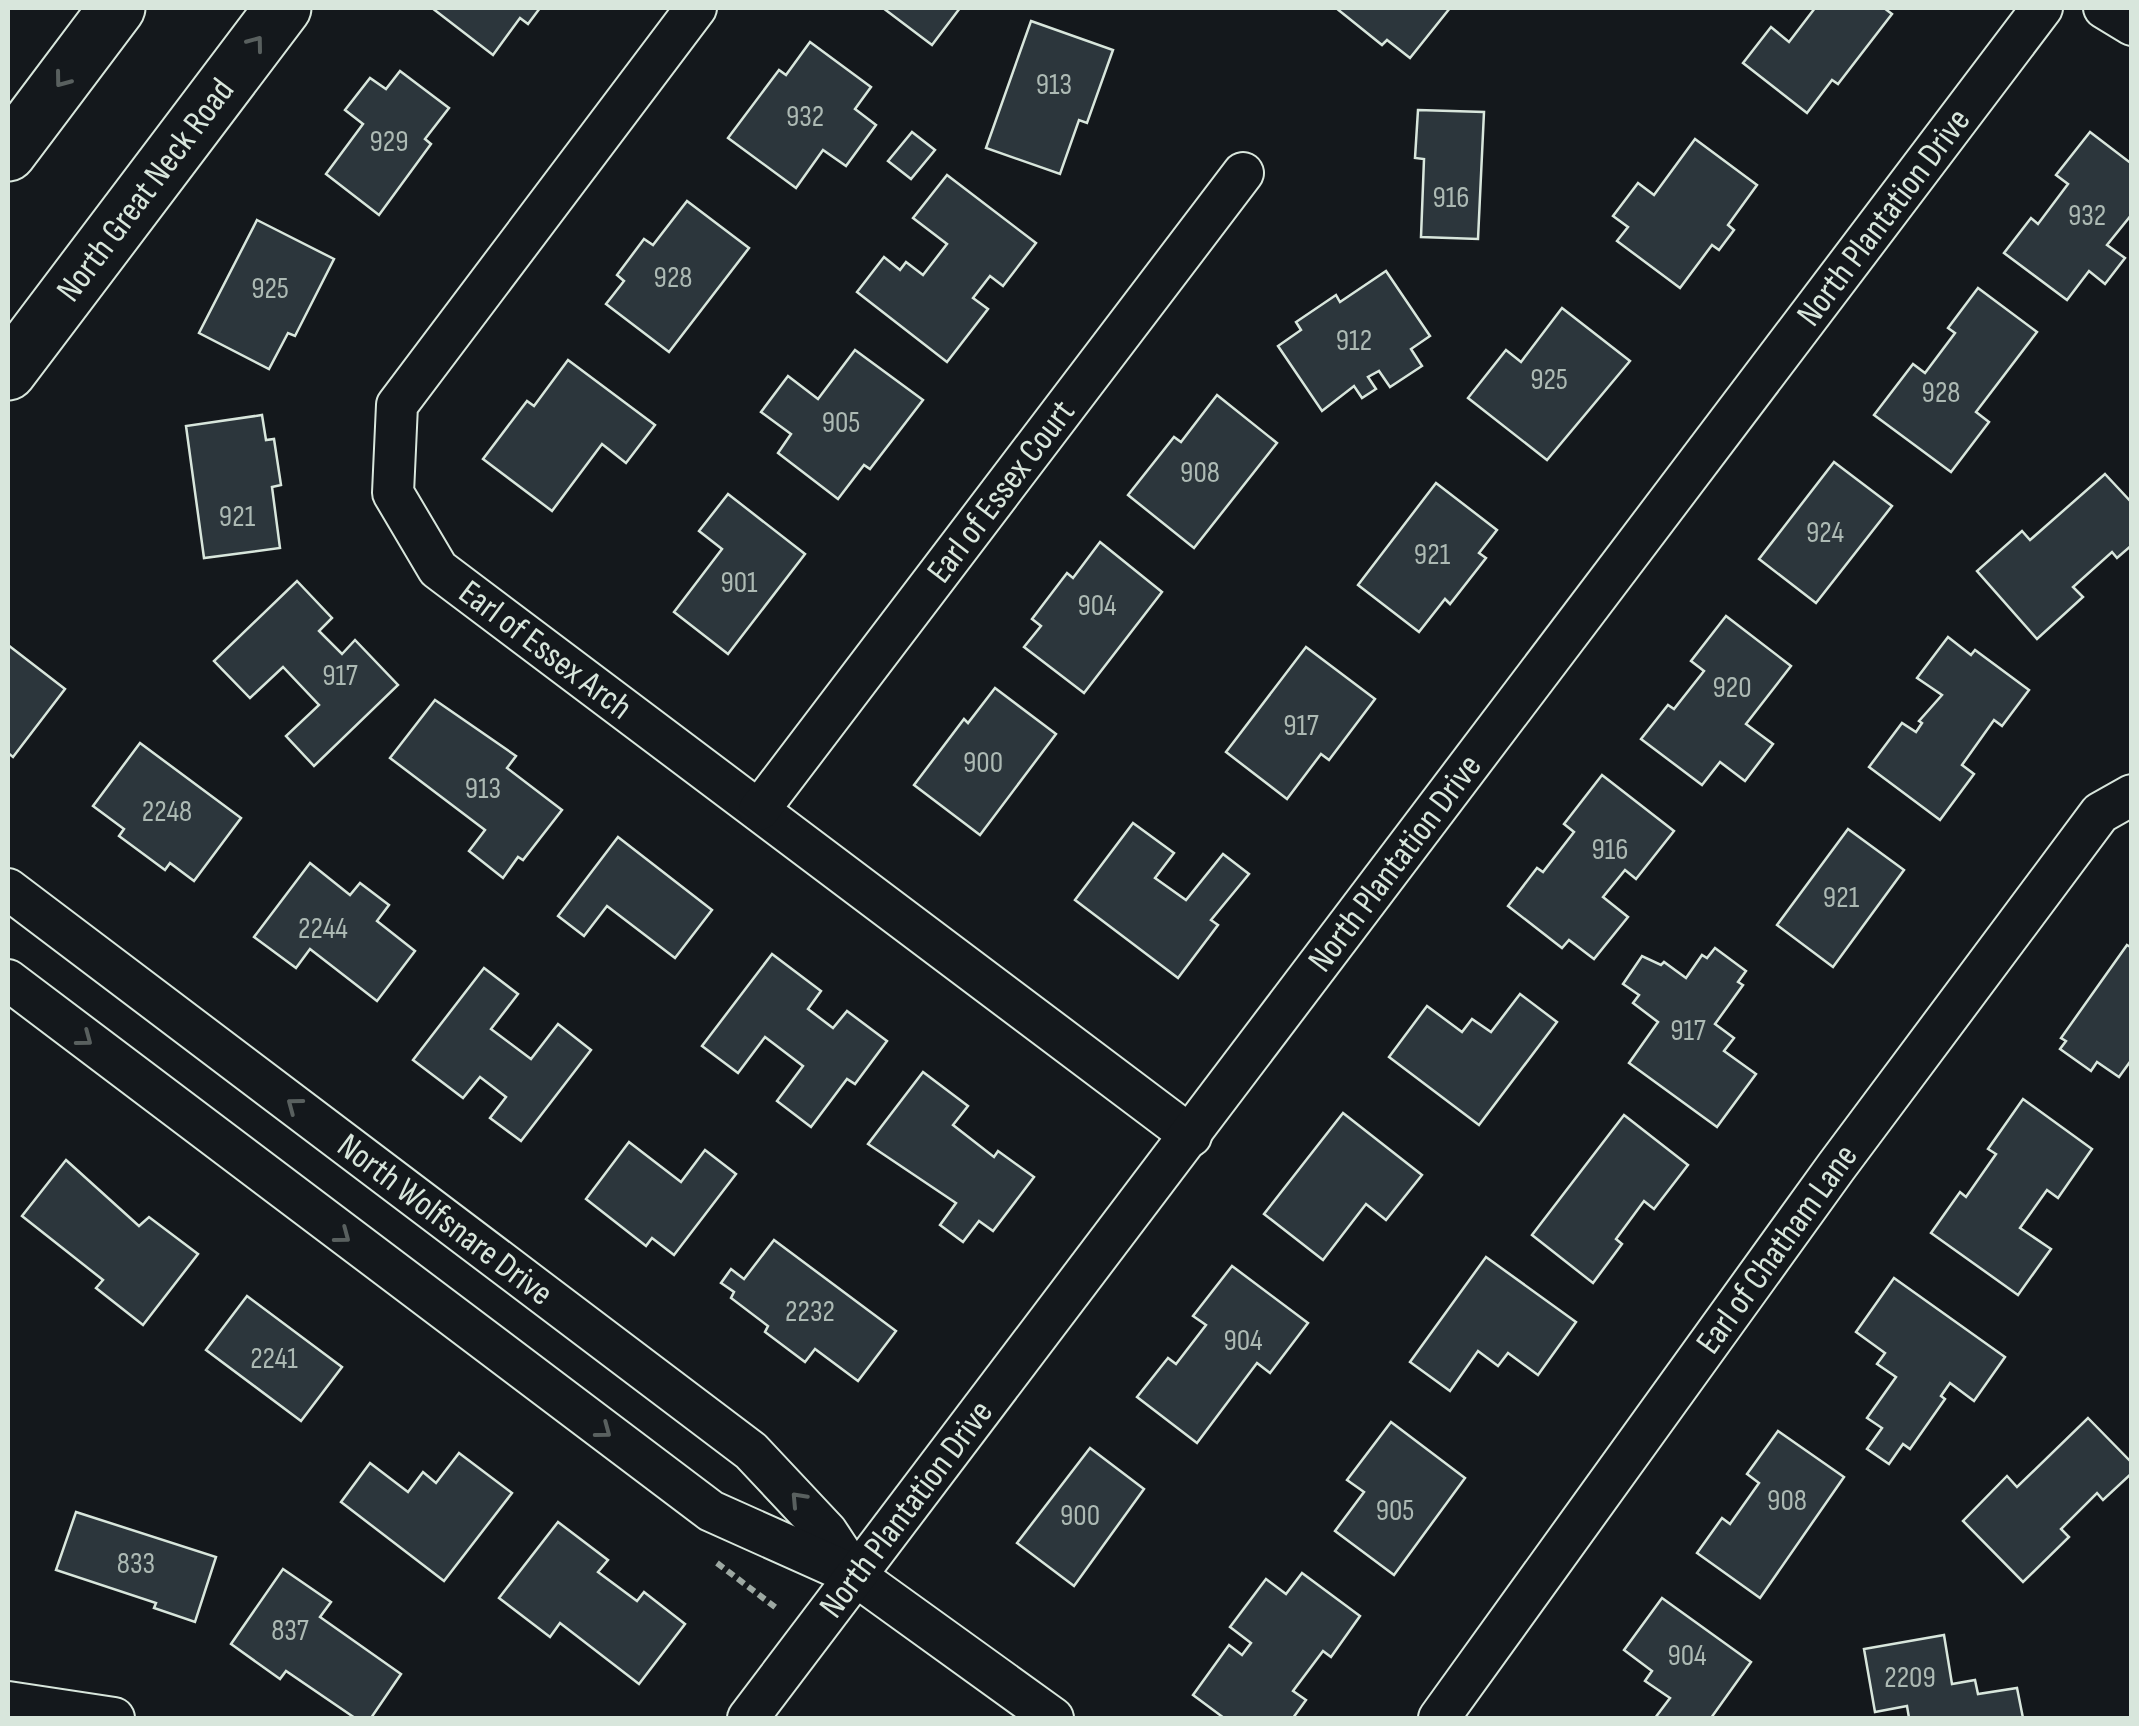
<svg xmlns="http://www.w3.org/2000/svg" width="2139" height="1726" font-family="'Sofia Sans Condensed',sans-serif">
  <rect width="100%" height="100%" fill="#14181c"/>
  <g fill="#2c363c" stroke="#d8e6dc" stroke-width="2.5">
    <polygon points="432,8 540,8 528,24 520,18 493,55"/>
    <polygon points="883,8 960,8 932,45"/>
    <polygon points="1336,8 1450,8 1410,58 1387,40 1382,45"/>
    <polygon points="1815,8 1884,8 1892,14 1838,84 1832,80 1807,113 1743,63 1771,27 1789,42"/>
    <polygon points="1031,21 1113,50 1087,123 1079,120 1060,174 986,148"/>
    <polygon points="810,42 871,87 855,109 876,125 846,166 823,150 796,188 728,138 779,70 786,75"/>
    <polygon points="400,71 449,108 425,139 431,144 379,215 326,174 363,124 345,110 370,78 386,89"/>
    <polygon points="1418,110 1484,112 1478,239 1421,237 1424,159 1415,158"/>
    <polygon points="912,132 935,150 911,179 888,161"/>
    <polygon points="2090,132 2132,164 2132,214 2107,245 2125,258 2105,284 2089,271 2067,300 2004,253 2031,218 2038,224 2068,184 2056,175"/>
    <polygon points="1695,139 1757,185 1728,225 1734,230 1719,250 1712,245 1680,288 1617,241 1628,227 1613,216 1638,183 1654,195"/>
    <polygon points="947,175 1036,243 1003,286 990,276 973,298 988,309 947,362 857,292 884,257 900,270 906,262 923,275 947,244 913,218"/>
    <polygon points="687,201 749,248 669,352 606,304 624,281 617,275 644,239 653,245"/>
    <polygon points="257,220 334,259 295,336 288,333 269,369 199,333"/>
    <polygon points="1386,271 1430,336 1411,349 1422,366 1390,387 1379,371 1368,377 1376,389 1362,398 1354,386 1322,411 1278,346 1301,330 1296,322 1336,295 1340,302"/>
    <polygon points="1978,288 2037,332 1976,412 1989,422 1951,472 1874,415 1913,364 1925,373 1955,333 1948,328"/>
    <polygon points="1562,308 1630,361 1547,460 1468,398 1506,350 1521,362"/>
    <polygon points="855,350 923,400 870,469 864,465 838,499 778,453 791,434 761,412 788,376 818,399"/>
    <polygon points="568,360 655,425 626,463 602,444 552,511 483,459 527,401 534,406"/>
    <polygon points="1217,395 1277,443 1194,548 1128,495 1174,437 1181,442"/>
    <polygon points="262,415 266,440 274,439 281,485 272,487 280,548 204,558 186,426"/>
    <polygon points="1834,462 1892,506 1816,603 1759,559"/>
    <polygon points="2105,474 2132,503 2132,545 2117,558 2112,552 2073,587 2083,597 2037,639 1977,571 2022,531 2030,540"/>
    <polygon points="1436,483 1497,530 1479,553 1486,558 1450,604 1445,599 1419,632 1358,585"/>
    <polygon points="728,494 805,554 728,654 674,612 722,549 699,531"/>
    <polygon points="1100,542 1162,592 1084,693 1024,647 1041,626 1032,619 1067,573 1073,578"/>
    <polygon points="297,581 332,618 319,631 342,654 355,640 398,685 314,766 286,736 319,705 283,667 250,698 214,661"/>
    <polygon points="1726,616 1791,666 1746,724 1773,744 1745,781 1720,762 1702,785 1641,739 1668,705 1674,709 1704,671 1691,661"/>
    <polygon points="1948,637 1971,655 1975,650 2029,690 2002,726 1994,720 1962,765 1974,774 1940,820 1869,767 1902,723 1916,732 1922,723 1919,721 1942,695 1917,678"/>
    <polygon points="8,645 65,689 13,757 8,753"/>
    <polygon points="1306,647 1375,699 1329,760 1321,754 1287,799 1226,752"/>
    <polygon points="995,688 1056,734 980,835 914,785 964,719 968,723"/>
    <polygon points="435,700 516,756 507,768 562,810 523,860 518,857 503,878 469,851 485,830 390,758"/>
    <polygon points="140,743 241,818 194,881 170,863 165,870 119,836 124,829 93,806"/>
    <polygon points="1602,775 1674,831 1636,879 1625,870 1603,897 1628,917 1594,959 1569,940 1562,948 1508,906 1537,868 1543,872 1574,832 1564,824"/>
    <polygon points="1133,823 1174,853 1155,878 1186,900 1223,854 1249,874 1211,920 1218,925 1178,978 1075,900"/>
    <polygon points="1848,829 1904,870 1833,967 1777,925"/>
    <polygon points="618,837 712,910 675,958 607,906 584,936 558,916"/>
    <polygon points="310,863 350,895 360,883 389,905 377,921 415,951 377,1001 310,949 296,968 254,937"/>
    <polygon points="2127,945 2132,948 2132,1059 2119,1077 2097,1062 2091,1071 2060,1049 2066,1041 2061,1038"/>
    <polygon points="1715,948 1746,971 1738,982 1743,985 1715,1024 1734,1038 1724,1051 1756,1074 1717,1127 1629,1063 1658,1022 1633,1003 1639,995 1623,984 1642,956 1661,965 1664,962 1686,978 1702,955 1707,958"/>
    <polygon points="772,954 821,991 808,1009 833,1028 847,1011 887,1041 855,1084 847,1079 811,1127 777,1101 803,1066 765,1037 738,1073 702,1046"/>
    <polygon points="484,968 518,994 491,1029 531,1059 558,1024 591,1050 521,1141 490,1118 506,1097 480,1077 463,1098 413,1060"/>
    <polygon points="1520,994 1557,1022 1479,1125 1389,1057 1427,1006 1462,1032 1472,1019 1491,1032"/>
    <polygon points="923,1072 968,1106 953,1125 994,1157 998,1151 1034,1177 993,1231 979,1221 963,1242 940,1225 956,1203 868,1144"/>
    <polygon points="2023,1099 2092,1149 2058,1198 2047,1190 2020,1228 2051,1249 2018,1295 1931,1233 1960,1192 1966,1197 1996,1154 1988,1149"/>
    <polygon points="1343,1113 1422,1175 1386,1220 1366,1204 1323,1260 1264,1214"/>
    <polygon points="1624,1115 1688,1165 1654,1209 1644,1201 1616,1239 1622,1244 1593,1283 1532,1235"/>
    <polygon points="629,1142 681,1182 705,1150 736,1174 674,1255 652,1238 646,1246 586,1199"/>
    <polygon points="66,1160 139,1226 149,1217 198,1254 143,1325 96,1288 103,1280 22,1216"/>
    <polygon points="774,1240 896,1331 858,1381 815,1349 805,1362 765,1332 768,1326 731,1298 734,1292 721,1283 731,1269 744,1279"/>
    <polygon points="1486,1257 1576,1322 1538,1375 1508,1353 1498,1366 1478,1351 1450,1391 1410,1362"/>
    <polygon points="1232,1266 1308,1323 1270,1373 1257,1363 1197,1443 1137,1397 1168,1358 1176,1364 1206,1325 1193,1316"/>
    <polygon points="1894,1278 2005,1357 1974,1401 1950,1383 1941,1396 1945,1399 1910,1449 1903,1444 1889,1464 1867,1449 1882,1428 1867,1418 1896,1377 1877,1364 1885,1353 1856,1332"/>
    <polygon points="247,1296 342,1367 301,1421 206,1350"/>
    <polygon points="2088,1418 2132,1463 2132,1473 2103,1500 2097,1493 2061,1529 2069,1537 2023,1582 1963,1521 2007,1476 2017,1487"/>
    <polygon points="1391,1422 1465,1478 1394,1575 1335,1531 1364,1492 1347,1480"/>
    <polygon points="1778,1431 1844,1477 1760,1598 1697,1553 1722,1518 1730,1524 1759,1483 1747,1474"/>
    <polygon points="1090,1448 1144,1489 1074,1586 1017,1543"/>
    <polygon points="459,1453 512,1493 444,1581 341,1502 370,1463 408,1492 423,1472 436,1483"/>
    <polygon points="76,1512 216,1557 195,1622 154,1608 156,1603 56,1570"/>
    <polygon points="558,1522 608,1560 598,1572 637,1601 644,1592 685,1624 639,1684 560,1623 550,1637 499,1598"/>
    <polygon points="283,1569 331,1602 320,1617 401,1674 371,1718 355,1718 286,1671 280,1679 231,1644"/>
    <polygon points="1302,1573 1360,1616 1331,1657 1323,1651 1293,1691 1306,1700 1293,1718 1224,1718 1193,1695 1229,1645 1242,1655 1251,1643 1230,1627 1266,1579 1286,1594"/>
    <polygon points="1662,1598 1751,1662 1711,1718 1655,1718 1670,1698 1645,1681 1652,1671 1624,1650"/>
    <polygon points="1944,1635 1952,1684 1975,1680 1978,1694 2017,1688 2023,1718 1909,1718 1907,1706 1875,1712 1864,1649"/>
  </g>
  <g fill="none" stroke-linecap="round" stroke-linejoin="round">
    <g stroke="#d8e6dc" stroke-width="44">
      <g id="minor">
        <path id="s1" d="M 696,8 L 397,405 L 393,493 L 438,569 L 1191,1136"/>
        <polyline points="2104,8 2132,25"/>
        <path id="s2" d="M 759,810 L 1243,173"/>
        <path id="s3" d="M 8,889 L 751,1451 L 827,1532 L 856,1576"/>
        <polyline points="8,980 711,1511 856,1576 1053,1718"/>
        <polyline points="8,1702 114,1718"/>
        <path id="s4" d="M 748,1718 L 2042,8"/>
        <path id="s5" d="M 1439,1718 L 1836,1167 L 2100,813 L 2132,795"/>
      </g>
    </g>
    <g stroke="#d8e6dc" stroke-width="59">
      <g id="primary">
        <polyline points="8,153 117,8"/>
        <path id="s6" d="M 8,372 L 283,8"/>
      </g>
    </g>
    <polyline stroke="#9da8a2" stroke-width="6" stroke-dasharray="8 5" stroke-linecap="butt" points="717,1563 779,1610"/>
    <use href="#minor" stroke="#14181c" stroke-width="40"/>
    <use href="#primary" stroke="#14181c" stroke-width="55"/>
  </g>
  <defs><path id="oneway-chevron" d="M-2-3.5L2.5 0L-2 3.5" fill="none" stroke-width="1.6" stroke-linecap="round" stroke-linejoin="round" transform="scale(2.5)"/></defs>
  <g stroke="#59605f">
    <use href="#oneway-chevron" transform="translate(256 43) rotate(-53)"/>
    <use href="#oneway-chevron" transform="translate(62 80) rotate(127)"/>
    <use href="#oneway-chevron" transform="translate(85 1039) rotate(37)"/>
    <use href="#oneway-chevron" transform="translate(294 1105) rotate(-143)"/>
    <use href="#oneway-chevron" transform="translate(343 1236) rotate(37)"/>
    <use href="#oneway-chevron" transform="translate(604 1431) rotate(37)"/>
    <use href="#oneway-chevron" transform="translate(798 1499) rotate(-133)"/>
  </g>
  <g text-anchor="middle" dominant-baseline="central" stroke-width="8" stroke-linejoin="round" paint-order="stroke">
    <g font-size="30" fill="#adbab4">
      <text x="1054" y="85">913</text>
      <text x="805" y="117">932</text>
      <text x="389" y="142">929</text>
      <text x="1451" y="198">916</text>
      <text x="2087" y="216">932</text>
      <text x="673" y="278">928</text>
      <text x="270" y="289">925</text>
      <text x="1354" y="341">912</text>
      <text x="1549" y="380">925</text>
      <text x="1941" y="393">928</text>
      <text x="841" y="423">905</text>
      <text x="1200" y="473">908</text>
      <text x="237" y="517">921</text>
      <text x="1825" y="533">924</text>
      <text x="1432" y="555">921</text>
      <text x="739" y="583">901</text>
      <text x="1097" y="606">904</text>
      <text x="340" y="676">917</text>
      <text x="1732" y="688">920</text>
      <text x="1301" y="726">917</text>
      <text x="983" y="763">900</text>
      <text x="483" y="789">913</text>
      <text x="167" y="812">2248</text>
      <text x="1610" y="850">916</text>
      <text x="1841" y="898">921</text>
      <text x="323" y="929">2244</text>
      <text x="1688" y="1031">917</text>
      <text x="810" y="1312">2232</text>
      <text x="1243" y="1341">904</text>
      <text x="274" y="1359">2241</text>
      <text x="1787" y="1501">908</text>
      <text x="1395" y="1511">905</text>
      <text x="1080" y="1516">900</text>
      <text x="136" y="1564">833</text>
      <text x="290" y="1631">837</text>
      <text x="1687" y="1656">904</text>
      <text x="1910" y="1678">2209</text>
    </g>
    <g font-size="35" fill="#d8e6dc" stroke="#14181c">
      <text stroke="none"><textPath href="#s6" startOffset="228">North Great Neck Road</textPath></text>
      <text stroke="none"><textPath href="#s4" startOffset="1882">North Plantation Drive</textPath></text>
      <text stroke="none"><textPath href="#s2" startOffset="400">Earl of Essex Court</textPath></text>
      <text stroke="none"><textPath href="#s1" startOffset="808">Earl of Essex Arch</textPath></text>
      <text stroke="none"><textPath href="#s4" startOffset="1072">North Plantation Drive</textPath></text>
      <text stroke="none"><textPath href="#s3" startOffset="548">North Wolfsnare Drive</textPath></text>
      <text stroke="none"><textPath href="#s5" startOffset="578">Earl of Chatham Lane</textPath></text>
      <text stroke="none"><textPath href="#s4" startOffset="262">North Plantation Drive</textPath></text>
    </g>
  </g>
  <rect width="2139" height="1726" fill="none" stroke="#d8e6dc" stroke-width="20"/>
</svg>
